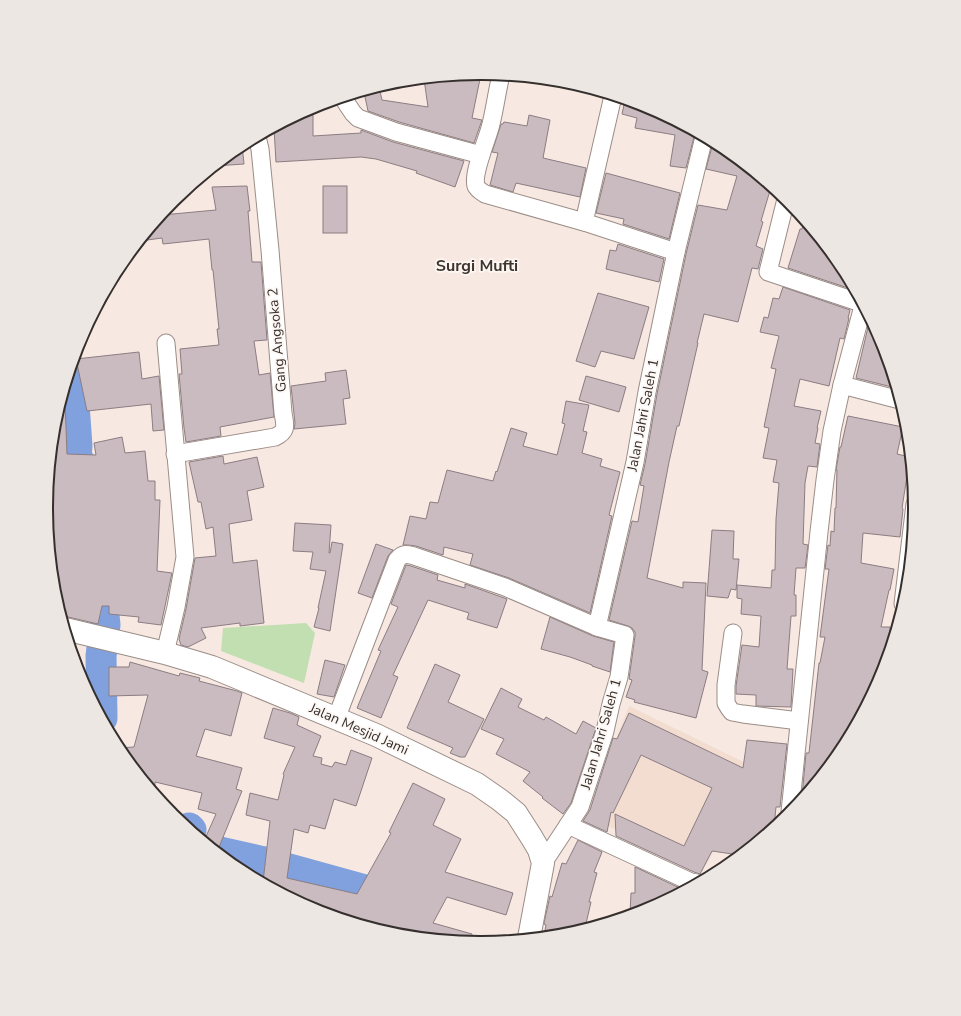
<svg xmlns="http://www.w3.org/2000/svg" width="961" height="1016" font-family="'Nunito Sans',sans-serif">
  <rect width="100%" height="100%" fill="#f7e8e1"/>
  <polygon fill="#f3dcd0" points="629,706 760,770 702,872 586,815"/>
  <polygon fill="#c2dfb1" points="306,623 315,633 304,683 221,651 223,628"/>
  <g fill="none" stroke-linecap="round" stroke-linejoin="round">
    <g stroke="#80a1dd" stroke-width="31">
      <polyline points="68,377 73,390 77,446 76,455 95,492"/>
      <polyline points="101,564 99,569 105,625 101,656 102,718"/>
      <polyline points="189,828 191,830"/>
      <polyline points="216,851 260,861 401,900"/>
    </g>
  </g>
  <g fill="#cabbc0" stroke="#8b7d82">
    <polygon points="481,74 472,118 482,120 474,143 399,122 368,111 364,92 379,87 382,100 428,107 424,79"/>
    <polygon points="625,100 647,107 695,133 686,168 670,166 675,135 635,128 637,118 622,114"/>
    <polygon points="313,107 313,136 361,133 361,130 393,142 464,161 455,187 416,173 417,171 376,159 361,157 276,162 274,128"/>
    <polygon points="529,115 550,120 543,158 586,168 580,197 516,183 513,192 490,185 498,153 492,152 501,124 503,124 504,122 527,126"/>
    <polygon points="713,143 722,147 771,187 761,221 763,222 756,246 763,249 758,269 752,268 738,322 704,314 697,343 698,343 685,400 679,426 677,426 669,462 647,578 683,588 683,582 706,583 702,670 708,672 696,718 634,702 635,700 626,697 632,680 629,679 635,636 635,632 632,628 628,626 609,620 632,521 638,522 644,486 640,485 645,464 657,394 686,254 698,205 727,210 737,176 706,169"/>
    <polygon points="242,145 244,164 215,166 239,147"/>
    <polygon points="606,173 680,193 669,239 623,224 624,219 596,213"/>
    <polygon points="247,186 250,211 248,211 252,262 261,262 267,340 254,341 259,375 270,373 274,417 220,427 221,436 186,442 184,428 179,374 182,374 180,349 219,345 217,329 219,329 213,270 212,270 209,239 163,244 162,238 140,241 162,215 216,210 212,187"/>
    <rect x="323" y="186" width="24" height="47"/>
    <polygon points="804,221 842,267 854,290 788,268 800,229 802,229"/>
    <polygon points="618,244 664,259 659,282 606,269 610,250 616,251"/>
    <polygon points="783,287 850,310 848,318 849,318 844,339 840,338 829,386 800,379 794,406 821,411 817,428 818,428 815,443 820,444 817,467 808,466 805,483 803,544 808,545 805,568 796,568 794,595 796,595 796,616 791,616 787,669 793,669 791,707 756,706 756,695 736,694 736,686 742,645 759,647 761,616 741,614 742,599 737,598 737,585 771,588 772,570 775,570 776,519 779,483 773,482 777,460 763,458 769,428 764,427 776,369 771,368 779,336 760,332 764,317 768,318 773,298 779,299"/>
    <polygon points="598,293 649,307 634,359 601,351 595,367 576,361"/>
    <polygon points="869,323 873,324 882,342 896,388 856,378"/>
    <polygon points="139,352 142,379 159,376 164,430 153,431 151,404 87,411 76,359"/>
    <polygon points="346,370 350,398 343,399 346,424 294,429 295,423 291,386 326,381 325,373"/>
    <polygon points="586,376 626,387 619,412 579,400"/>
    <polygon points="61,401 65,401 67,454 96,455 94,443 122,437 125,453 145,451 148,481 155,481 155,500 160,500 159,524 157,571 172,573 161,625 138,622 139,617 109,614 109,606 102,606 98,624 68,617 62,617 54,593 46,508 54,423"/>
    <polygon points="566,401 589,405 583,431 587,432 582,453 602,459 600,466 620,472 609,515 612,516 590,613 509,578 470,565 473,554 444,547 443,555 416,546 408,545 403,545 410,516 426,519 430,502 438,503 447,470 493,481 496,471 497,472 511,428 527,433 523,446 557,455 565,424 562,423"/>
    <polygon points="848,416 903,427 897,454 910,457 902,508 903,509 900,537 863,533 861,563 894,569 890,590 889,590 881,627 890,627 889,643 888,643 886,660 882,674 842,750 803,797 802,797 806,753 809,753 819,663 820,663 825,637 820,637 829,569 825,569 828,545 830,546 831,531 834,532 835,508 836,508 837,470 836,470 840,447 841,447"/>
    <polygon points="223,456 224,464 257,457 264,487 247,491 252,520 229,524 233,563 257,560 264,623 240,626 240,623 201,628 206,638 188,647 181,645 179,639 186,609 195,558 216,556 213,527 206,529 201,502 198,502 189,462"/>
    <polygon points="295,523 331,525 329,553 330,553 332,542 343,544 330,631 314,627 319,608 318,608 326,571 310,569 313,552 293,551"/>
    <polygon points="712,530 734,531 733,559 739,559 736,590 731,589 728,598 707,596"/>
    <polygon points="376,544 393,550 388,556 372,598 358,593"/>
    <polygon points="406,565 411,566 438,575 437,580 465,588 465,584 507,599 497,628 467,619 469,613 428,600 393,675 398,677 381,718 357,708 381,651 378,650 398,607 391,604"/>
    <polygon points="550,617 593,636 614,642 610,672 592,666 592,665 570,657 541,649"/>
    <polygon points="325,660 345,665 334,697 317,694"/>
    <polygon points="130,662 179,676 180,673 200,678 199,681 237,691 242,693 231,736 205,729 196,756 242,768 236,789 242,791 219,847 204,841 216,814 198,809 202,793 155,782 155,793 118,748 134,747 148,695 109,696 109,667 129,667"/>
    <polygon points="435,664 460,675 448,702 484,719 465,757 460,757 450,753 453,748 407,728"/>
    <polygon points="501,688 522,699 518,707 544,720 546,717 576,734 583,721 596,728 571,803 563,814 542,798 543,797 523,781 530,772 496,754 504,739 481,729"/>
    <polygon points="273,708 290,713 299,717 297,725 321,736 313,756 322,758 321,764 332,767 335,762 346,765 351,750 372,758 356,806 334,799 325,829 310,825 308,833 294,829 287,878 357,894 391,833 389,832 413,783 445,799 433,825 461,839 445,872 513,893 506,915 447,897 433,923 472,934 471,942 396,934 314,909 263,882 270,821 246,815 250,793 278,800 284,775 283,774 295,747 264,738"/>
    <polygon points="629,713 743,768 747,740 787,744 780,807 776,807 774,827 739,855 712,851 700,874 694,872 616,836 615,814 684,846 712,788 641,755 613,813 611,812 607,832 583,821 590,810 613,738 617,739"/>
    <polygon points="578,840 602,852 594,872 597,873 589,902 591,902 585,928 565,934 544,936 546,925 544,924 544,923 550,896 552,897 562,863 566,864"/>
    <polygon points="635,867 684,890 647,910 630,914 631,893 635,893"/>
  </g>
  <g fill="none" stroke-linecap="round" stroke-linejoin="round">
    <g stroke="#9b8d87" stroke-width="19">
      <g id="street">
        <path d="M 501,75 C 497,91 495,108 491,124 C 488,138 472,173 476,186 C 478,190 482,192 485,194 L 584,222 L 676,252"/>
        <polyline points="343,98 353,113 358,118 396,132 481,155"/>
        <polyline points="786,199 768,272 861,303"/>
        <polyline points="584,222 613,96"/>
        <polyline points="842,385 900,400"/>
        <path d="M 175,454 L 275,437 C 288,431 285,425 283,413 L 270,250 L 260,149 L 257,137"/>
        <polyline points="903,604 915,504"/>
        <polyline points="733,633 726,685 726,703 729,708 732,712 743,714 799,721"/>
        <polyline points="165,653 176,607 185,557 166,343"/>
        <path d="M 336,719 L 397,560 C 403,553 406,554 414,556 L 505,587 L 597,627"/>
        <polyline points="790,812 819,532 825,480 832,431 842,385 863,306"/>
        <polyline points="568,825 691,882 697,883"/>
        <polyline points="543,863 580,807 605,731 611,704 619,677 625,635 597,627 635,462 647,392 676,252 704,137"/>
      </g>
    </g>
    <g stroke="#9b8d87" stroke-width="24">
      <polyline id="secondary" points="65,629 165,653 212,667 376,735 477,784 500,800 516,813 532,838 539,850 543,863 529,938"/>
    </g>
    <use href="#street" stroke="#fff" stroke-width="17"/>
    <use href="#secondary" stroke="#fff" stroke-width="22"/>
  </g>
  <g text-anchor="middle" dominant-baseline="central" stroke-width="3.5" stroke-linejoin="round" paint-order="stroke">
    <g font-size="14" fill="#352f2d" stroke="#fdf7f4">
      <text transform="translate(277 340) rotate(-95)">Gang Angsoka 2</text>
      <text transform="translate(643 415) rotate(-79)">Jalan Jahri Saleh 1</text>
      <text transform="translate(359 729) rotate(24)">Jalan Mesjid Jami</text>
      <text transform="translate(601 734) rotate(-74)">Jalan Jahri Saleh 1</text>
    </g>
    <g font-size="16" font-weight="bold" fill="#40342f" stroke="#fdf7f4">
      <text x="477" y="266">Surgi Mufti</text>
    </g>
  </g>
  <path d="M0 0H961V1016H0ZM480 80H481A427 427 0 0 1 908 507V509A427 427 0 0 1 481 936H480A427 427 0 0 1 53 509V507A427 427 0 0 1 480 80Z" fill="#ede7e4" fill-rule="evenodd"/>
  <path fill="none" stroke="#352f2d" stroke-width="2" d="M480 80H481A427 427 0 0 1 908 507V509A427 427 0 0 1 481 936H480A427 427 0 0 1 53 509V507A427 427 0 0 1 480 80Z"/>
</svg>
